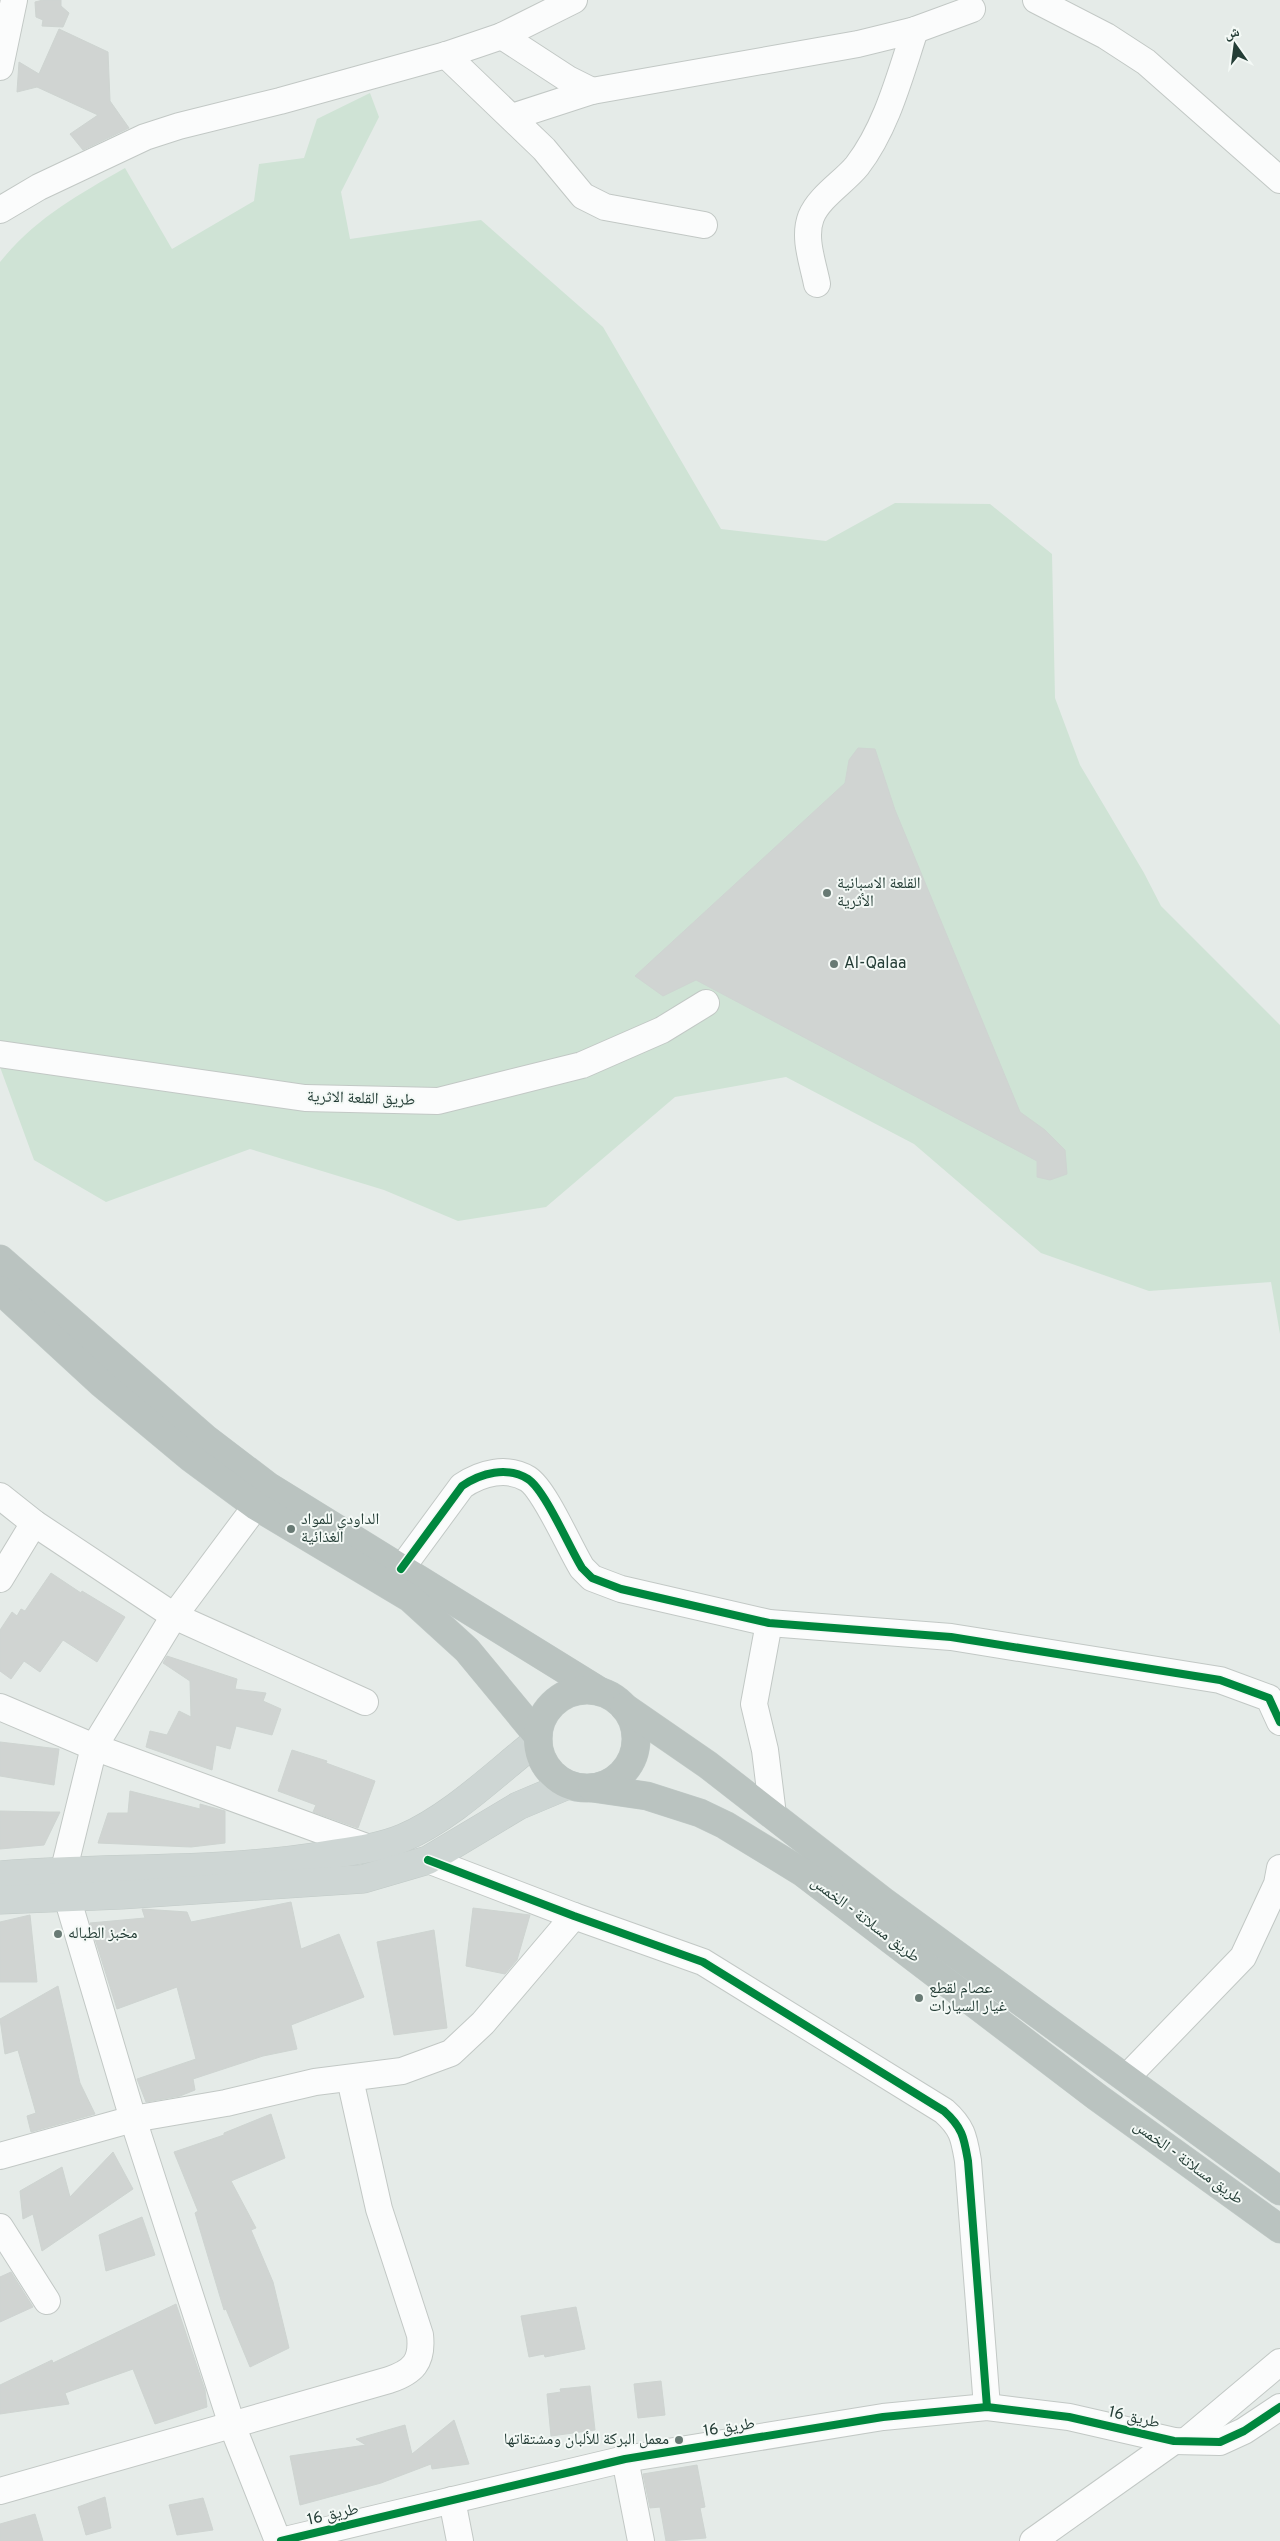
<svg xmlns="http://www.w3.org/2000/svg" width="1280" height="2541" font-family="Overpass,'Noto Naskh Arabic',sans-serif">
  <rect width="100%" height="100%" fill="#e5ebe8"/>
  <path fill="#cfe3d5" d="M 370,93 L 379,117 L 341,192 L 350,239 L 481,220 L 603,327 L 721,529 L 826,541 L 895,503 L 990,504 L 1052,554 L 1055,698 L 1080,765 L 1144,873 L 1161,906 L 1280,1025 L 1280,1334 L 1271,1282 L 1149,1291 L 1041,1253 L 914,1144 L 786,1077 L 675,1097 L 546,1207 L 458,1221 L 384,1190 L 250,1149 L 106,1202 L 34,1160 L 0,1067 L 0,262 C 36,218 76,196 125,168 L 172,249 L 254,201 L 259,164 L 304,158 L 317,119 Z"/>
  <g fill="#d0d4d2" stroke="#ced4d1">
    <polygon points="43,0 61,0 61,6 69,13 63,27 42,26 43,20 36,17 35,2"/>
    <polygon points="59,29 108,52 110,101 129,128 83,150 70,134 98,115 37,87 17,92 19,62 39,74"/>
    <polygon points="858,748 875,749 895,810 1020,1112 1045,1130 1065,1150 1067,1174 1050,1180 1037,1177 1037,1161 696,980 663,996 635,976 845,783 849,760"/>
    <polygon points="51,1573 81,1593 82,1591 125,1617 97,1662 63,1640 40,1672 24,1661 11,1679 0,1671 0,1630 12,1612 17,1616 21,1609 25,1611"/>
    <polygon points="167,1656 237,1679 235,1689 266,1693 263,1701 281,1709 272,1735 236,1726 230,1749 216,1745 212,1770 146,1747 150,1731 167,1735 179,1711 191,1717 190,1681 163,1663"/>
    <polygon points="0,1742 59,1749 54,1785 0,1776"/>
    <polygon points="292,1750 327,1761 326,1763 375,1781 358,1828 313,1812 316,1805 278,1791"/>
    <polygon points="130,1791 200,1809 200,1804 225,1811 225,1843 191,1847 98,1843 108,1813 128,1813"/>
    <polygon points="0,1811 49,1812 60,1812 44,1845 0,1849"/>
    <polygon points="291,1902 301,1949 339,1934 364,1997 291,2025 297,2049 263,2056 193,2079 195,2090 180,2096 146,2102 137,2079 196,2059 177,1987 117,2009 90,1923 145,1918 142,1909 187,1912 191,1922"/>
    <polygon points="473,1908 530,1915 517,1960 505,1974 466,1966"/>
    <polygon points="30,1915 37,1982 0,1982 0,1922"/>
    <polygon points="434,1930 447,2028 394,2035 377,1942"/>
    <polygon points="58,1986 80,2083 95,2114 31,2132 27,2116 36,2113 18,2050 5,2054 0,2019"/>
    <polygon points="271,2114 285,2158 231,2181 256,2228 251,2230 273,2282 289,2348 250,2367 226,2309 224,2310 195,2213 198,2211 174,2152 224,2135 224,2133"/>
    <polygon points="113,2152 133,2189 42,2251 33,2214 23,2219 20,2191 62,2167 70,2197"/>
    <polygon points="142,2217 155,2255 106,2271 99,2235"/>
    <polygon points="11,2272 33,2307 0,2322 0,2277"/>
    <polygon points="176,2304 205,2390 207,2407 155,2424 133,2369 65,2393 69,2404 0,2414 0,2385 52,2360 53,2363"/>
    <polygon points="576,2307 585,2349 545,2357 544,2354 529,2357 521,2316"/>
    <polygon points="661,2381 665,2415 638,2418 634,2384"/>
    <polygon points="590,2386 595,2430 551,2436 547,2394 561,2392 560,2389"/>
    <polygon points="454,2420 469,2464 432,2469 431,2464 381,2483 300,2505 290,2456 366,2445 356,2439 405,2425 412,2454"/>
    <polygon points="697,2465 705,2507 700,2508 706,2538 666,2541 660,2507 650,2508 643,2474"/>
    <polygon points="105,2497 111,2528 86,2535 78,2507"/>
    <polygon points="203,2498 213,2530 177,2535 169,2505"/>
    <polygon points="35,2514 43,2541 0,2541 0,2524"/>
  </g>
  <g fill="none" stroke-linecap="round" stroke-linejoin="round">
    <g stroke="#c2c8c5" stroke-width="28">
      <g id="minor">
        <polyline points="1036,0 1106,36 1146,62 1280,180"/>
        <polyline points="502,36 568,79 592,91"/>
        <polyline points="446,55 544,149 583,196 605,207 704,225"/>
        <polyline points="0,67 14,0"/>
        <polyline points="512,117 592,91 858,44 915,30 972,9"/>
        <polyline points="0,210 39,187 145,137 179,126 280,101 446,55 502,36 574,0"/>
        <path d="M 817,284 C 813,263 803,238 811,217 C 819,197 844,182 857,166 C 887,127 900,75 915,30"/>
        <polyline points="0,1054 305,1098 438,1101 582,1065 662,1030 706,1003"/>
        <polyline points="0,1496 34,1523 174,1616 365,1702"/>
        <path d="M 401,1569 L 462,1486 C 481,1473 507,1466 528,1479 C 545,1490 570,1549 582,1568 L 592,1578 L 621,1589 L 769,1623 L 951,1637 L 1220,1680 L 1269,1698 L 1280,1722"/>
        <polyline points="0,1579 34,1523"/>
        <polyline points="769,1623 754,1704 765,1750 773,1815"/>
        <polyline points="0,1707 94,1747 369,1848"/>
        <path d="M 428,1860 L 574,1916 L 703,1962 L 944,2111 C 963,2128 964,2138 968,2161 L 987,2407"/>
        <polyline points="64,1869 94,1747 174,1616 256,1506 267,1487"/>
        <polyline points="67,1897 133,2119 232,2425 278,2541"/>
        <polyline points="1126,2078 1243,1957 1277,1884 1280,1868"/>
        <polyline points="0,2156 133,2119 226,2103 315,2082 402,2071 451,2053 483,2023 574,1916"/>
        <polyline points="0,2227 47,2301"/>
        <polyline points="1186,2441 1280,2362"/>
        <polyline points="625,2459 641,2541"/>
        <path d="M 0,2491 L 389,2380 C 413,2372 423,2362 420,2335 L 379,2209 L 350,2079"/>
        <polyline points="452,2500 460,2541"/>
        <polyline points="281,2541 625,2459 883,2417 987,2407 1069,2417 1174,2441 1220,2442 1244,2431 1280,2407"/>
        <polyline points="1033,2541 1174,2441"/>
      </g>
    </g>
    <g stroke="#c1cac7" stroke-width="29">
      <g id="major">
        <path d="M 0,1875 C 108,1866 219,1873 326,1855 C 352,1851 379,1848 403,1838 C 452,1817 497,1772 538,1740"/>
        <polyline points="0,1900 121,1895 363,1879 428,1860 518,1806 568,1785"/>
      </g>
    </g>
    <g stroke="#c1cac7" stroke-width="29">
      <g id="highway">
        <polyline points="0,1259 205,1438 268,1486 601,1692"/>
        <polyline points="0,1290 101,1383 191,1458 256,1506 410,1598 467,1650 538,1736"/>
        <circle cx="587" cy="1739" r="49"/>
        <polyline points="624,1707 708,1765 883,1901 1280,2191"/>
        <polyline points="592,1788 647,1796 700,1813 725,1825 802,1872 1097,2097 1280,2229"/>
      </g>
    </g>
    <use href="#minor" stroke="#fbfcfc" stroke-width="26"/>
    <use href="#major" stroke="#ced6d4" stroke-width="28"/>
    <use href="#highway" stroke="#bac3c0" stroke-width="28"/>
    <g stroke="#f4f9f6" stroke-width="11">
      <g id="cycleway">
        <path d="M 401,1569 L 462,1486 C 481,1473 507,1466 528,1479 C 545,1490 570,1549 582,1568 L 592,1578 L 621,1589 L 769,1623 L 951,1637 L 1220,1680 L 1269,1698 L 1280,1722"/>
        <path d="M 428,1860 L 574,1916 L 703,1962 L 944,2111 C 963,2128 964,2138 968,2161 L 987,2407"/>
        <polyline points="281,2541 625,2459 883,2417 987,2407 1069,2417 1174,2441 1220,2442 1244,2431 1280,2407"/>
      </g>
    </g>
    <use href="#cycleway" stroke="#00873e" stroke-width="8"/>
  </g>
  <g fill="#687a74" stroke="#f4f9f6" stroke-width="2">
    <circle cx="827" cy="893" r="5"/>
    <circle cx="834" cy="964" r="5"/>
    <circle cx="291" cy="1529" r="5"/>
    <circle cx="58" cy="1934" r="5"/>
    <circle cx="919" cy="1998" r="5"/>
    <circle cx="679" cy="2440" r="5"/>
  </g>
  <g text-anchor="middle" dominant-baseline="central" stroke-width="4" stroke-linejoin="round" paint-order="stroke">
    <g font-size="16" fill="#243d36" stroke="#f4f9f6" text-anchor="start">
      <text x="837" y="884">القلعة الاسبانية<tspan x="837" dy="18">الأثرية</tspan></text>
      <text x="844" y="964">Al-Qalaa</text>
      <text x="301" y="1520">الداودي للمواد<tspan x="301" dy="18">الغذائية</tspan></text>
      <text x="68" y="1934">مخبز الطباله</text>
      <text x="929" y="1989">عصام لقطع<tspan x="929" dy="18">غيار السيارات</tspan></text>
      <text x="669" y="2440" text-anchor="end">معمل البركة للألبان ومشتقاتها</text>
    </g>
    <g font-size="16" fill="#243d36" stroke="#f4f9f6">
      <text transform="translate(361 1099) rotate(2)">طريق القلعة الاثرية</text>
      <text transform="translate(865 1920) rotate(37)">طريق مسلاتة - الخمس</text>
      <text transform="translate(1188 2163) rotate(36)">طريق مسلاتة - الخمس</text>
      <text transform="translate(1134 2418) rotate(13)">طريق 16</text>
      <text transform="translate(729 2428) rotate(-9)">طريق 16</text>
      <text transform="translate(333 2515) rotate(-13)">طريق 16</text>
    </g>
  </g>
  <g transform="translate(1235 45) rotate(346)" stroke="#f4f9f6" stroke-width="4" paint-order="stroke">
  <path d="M0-4L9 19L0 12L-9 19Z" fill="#243d36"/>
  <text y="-8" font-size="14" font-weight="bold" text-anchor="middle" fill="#243d36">ش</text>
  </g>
</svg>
